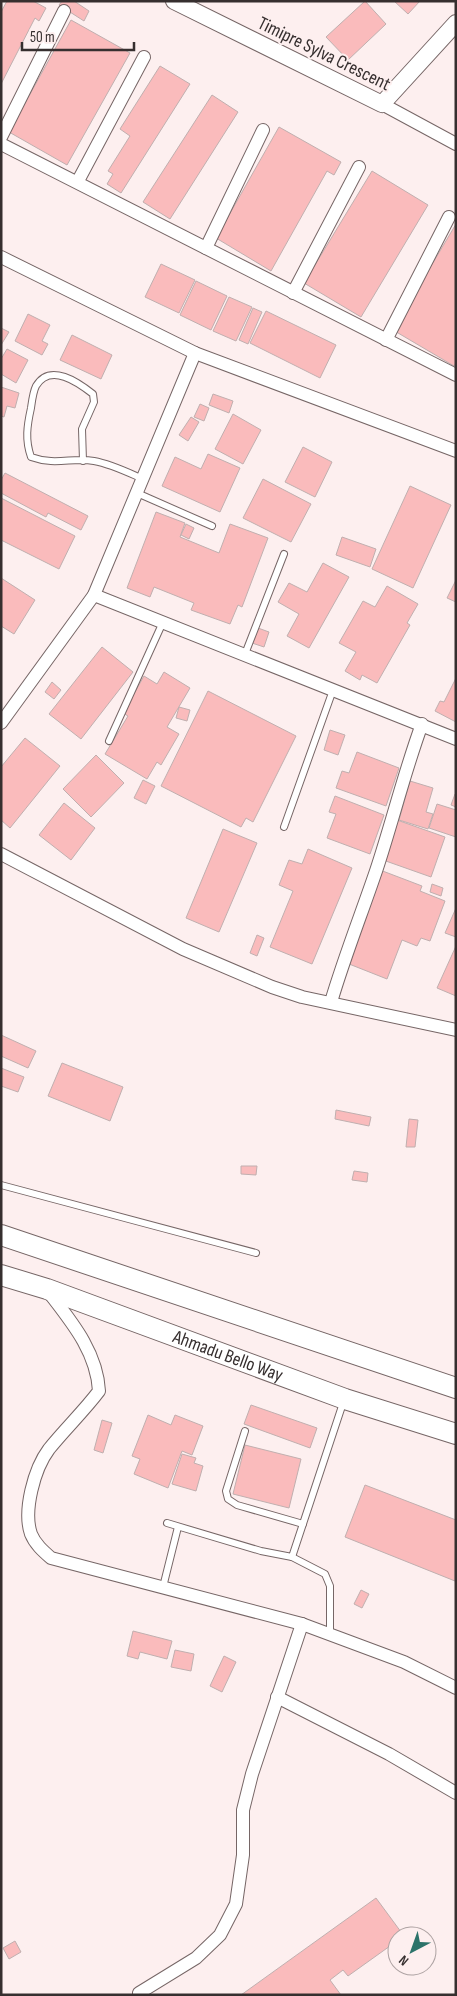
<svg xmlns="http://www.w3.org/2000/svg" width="457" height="1996" font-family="'Sofia Sans Condensed',sans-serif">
  <rect width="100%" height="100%" fill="#fdefef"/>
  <g fill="#fabbbc" stroke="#c0afaf">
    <polygon points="7,1 33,1 46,8 39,21 35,18 1,84 1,12"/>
    <polygon points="62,1 74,1 89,11 84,21 59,5"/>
    <polygon points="365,1 386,24 348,60 326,37"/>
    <polygon points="394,1 420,1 408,14"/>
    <polygon points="71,20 130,53 67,165 9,132"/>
    <polygon points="160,66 190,84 121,193 107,184 113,174 108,171 130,136 120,129"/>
    <polygon points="212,95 238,112 170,219 143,202"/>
    <polygon points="279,127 341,162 334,175 327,171 271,271 216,238"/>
    <polygon points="372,171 428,205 361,317 304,283"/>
    <polygon points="456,224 456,363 454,366 393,330"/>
    <polygon points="161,264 195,280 179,313 145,297"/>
    <polygon points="196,281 227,296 211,330 180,315"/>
    <polygon points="229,297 252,307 236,341 213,331"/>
    <polygon points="253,308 262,312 248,344 239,340"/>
    <polygon points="266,311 336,345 320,378 250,343"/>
    <polygon points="28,314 50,325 42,341 48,344 42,355 15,341"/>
    <polygon points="1,328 9,332 1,345"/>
    <polygon points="72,335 112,355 101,379 60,360"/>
    <polygon points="7,349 28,360 16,383 1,374 1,359"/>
    <polygon points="1,387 19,393 15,408 7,406 4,417 1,416"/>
    <polygon points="213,394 233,401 229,413 209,405"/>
    <polygon points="200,404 209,408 204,421 194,417"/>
    <polygon points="233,414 261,430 243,464 215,449"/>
    <polygon points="191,417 199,422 188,441 179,435"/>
    <polygon points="303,447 332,462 315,497 285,482"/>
    <polygon points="208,454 240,468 220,512 162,486 175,457 201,469"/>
    <polygon points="5,473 88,516 81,530 48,513 46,517 1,493 1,480"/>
    <polygon points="263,479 311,504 291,542 243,518"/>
    <polygon points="410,486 451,505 413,588 372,569"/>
    <polygon points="1,498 75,536 59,569 1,540"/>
    <polygon points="156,512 185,523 180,537 219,553 230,524 268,538 242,607 238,605 230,624 191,610 194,603 154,587 150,597 127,588"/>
    <polygon points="186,524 194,528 189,539 181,535"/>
    <polygon points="342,537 376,549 370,567 336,555"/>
    <polygon points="323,563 349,577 309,648 287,636 299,614 278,602 289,583 307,592"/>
    <polygon points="1,578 35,600 14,634 1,626"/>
    <polygon points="456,580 456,602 447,598"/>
    <polygon points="387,586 418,604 407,623 410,625 377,683 362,675 360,680 345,671 356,652 339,643 363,601 375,607"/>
    <polygon points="258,628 269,632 264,647 252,643"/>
    <polygon points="102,647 133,672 81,739 49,714"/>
    <polygon points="164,672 190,688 167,727 179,734 161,765 157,762 147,779 105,754 128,716 123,713 144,676 157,684"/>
    <polygon points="456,678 456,722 435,711 440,701 444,702"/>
    <polygon points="52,682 61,690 54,699 45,692"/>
    <polygon points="208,691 296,736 253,822 246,818 241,827 161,786"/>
    <polygon points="179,707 190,710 187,721 176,718"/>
    <polygon points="330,730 345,735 338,755 324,750"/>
    <polygon points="25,738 60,766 10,828 1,820 1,767"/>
    <polygon points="357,752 399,768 386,806 336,788 342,771 349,773"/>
    <polygon points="96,755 124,783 91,817 63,789"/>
    <polygon points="143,780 155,786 146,804 134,798"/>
    <polygon points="410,781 433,788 426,812 433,814 428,829 399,820"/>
    <polygon points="455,794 456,794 456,807 451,805"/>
    <polygon points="335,796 384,815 370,854 327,838 336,814 329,812"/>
    <polygon points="64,803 95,828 71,860 39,835"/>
    <polygon points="437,804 456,810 456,837 429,828"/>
    <polygon points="397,820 445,837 431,877 383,860"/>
    <polygon points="223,829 257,843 219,932 186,918"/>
    <polygon points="308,849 352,868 312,964 270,947 293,891 279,885 289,860 302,864"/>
    <polygon points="380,870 422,886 420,891 445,901 430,941 421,938 417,946 402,940 387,979 344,962"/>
    <polygon points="432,884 443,888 441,896 430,892"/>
    <polygon points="456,908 456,937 445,933"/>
    <polygon points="257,935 264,938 257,956 250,953"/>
    <polygon points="456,946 456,996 437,988"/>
    <polygon points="1,1035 36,1051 28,1068 1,1056"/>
    <polygon points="62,1063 123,1087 110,1121 48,1096"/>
    <polygon points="1,1068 24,1077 18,1092 1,1086"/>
    <polygon points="336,1110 371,1117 369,1126 335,1119"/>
    <polygon points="409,1119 418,1120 415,1147 406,1147"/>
    <polygon points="241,1166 257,1166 256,1175 241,1174"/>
    <polygon points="354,1171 368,1173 367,1182 352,1180"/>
    <polygon points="251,1405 317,1428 310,1448 244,1424"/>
    <polygon points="148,1415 171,1425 175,1415 203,1426 192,1455 182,1451 168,1488 134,1474 140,1459 132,1456"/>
    <polygon points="102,1420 112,1423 103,1453 94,1450"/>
    <polygon points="245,1445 301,1459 289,1508 233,1494"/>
    <polygon points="182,1454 196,1458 194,1463 203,1466 196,1491 172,1484"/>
    <polygon points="365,1485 456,1520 455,1581 345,1537"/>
    <polygon points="361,1590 369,1594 362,1608 354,1604"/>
    <polygon points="133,1631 172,1641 167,1659 140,1652 138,1659 127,1656"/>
    <polygon points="175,1650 194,1654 191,1671 171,1667"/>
    <polygon points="224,1656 236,1662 222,1692 210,1686"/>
    <polygon points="376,1898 404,1936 397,1936 397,1941 348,1976 343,1970 330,1980 341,1995 241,1995"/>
    <polygon points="15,1941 21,1952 9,1959 3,1948"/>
  </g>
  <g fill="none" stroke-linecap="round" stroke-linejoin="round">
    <g stroke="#766666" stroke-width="8">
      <g id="service">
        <path d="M 83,461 L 82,429 L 94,402 L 93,394 C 79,383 50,362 36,386 C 33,392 32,401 31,408 C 27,426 25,440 31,457 C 56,466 72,457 94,461 C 111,464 127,472 143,479"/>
        <polyline points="137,493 212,526"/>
        <polyline points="245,654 284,554"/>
        <polyline points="109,741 163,622"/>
        <polyline points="284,827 333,690"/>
        <polyline points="1,1185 256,1253"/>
        <polyline points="245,1431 226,1491 228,1499 237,1505 303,1524"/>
        <polyline points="167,1523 261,1551 292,1557 344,1400"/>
        <polyline points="292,1557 325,1574 330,1586 330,1635"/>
        <polyline points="163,1587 178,1527"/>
      </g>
    </g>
    <g stroke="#766666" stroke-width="14">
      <g id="minor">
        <polyline points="382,104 456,144"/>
        <polyline points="1,137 64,11"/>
        <polyline points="1,144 456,375"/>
        <polyline points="78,181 144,57"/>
        <polyline points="206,248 263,130"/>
        <polyline points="1,257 195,353 456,451"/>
        <polyline points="293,293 359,167"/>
        <polyline points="386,340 449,217"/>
        <polyline points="94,595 456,739"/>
        <polyline points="1,723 94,595 195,353"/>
        <polyline points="1,854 183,949 272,987 302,997 456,1030"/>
        <path d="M 331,1002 C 344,958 361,915 376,871 C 392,823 404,773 422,724"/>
        <path d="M 47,1290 C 70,1320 97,1351 99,1391 C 84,1411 65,1429 49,1449 C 34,1469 23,1511 31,1534 C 35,1544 43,1551 51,1558 L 302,1624 L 404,1662 L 456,1688"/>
        <polyline points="277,1697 389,1754 456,1793"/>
        <polyline points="139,1993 196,1958 220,1935 236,1904 243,1855 243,1810 252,1774 302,1624"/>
      </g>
    </g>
    <g stroke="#766666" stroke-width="18">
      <polyline id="tertiary" points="174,1 382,104 456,23"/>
    </g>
    <g stroke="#766666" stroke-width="22">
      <g id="primary">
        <polyline points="1,1235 456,1388"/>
        <path id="s1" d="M 1,1275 L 47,1289 L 345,1399 L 456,1434"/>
      </g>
    </g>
    <use href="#service" stroke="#fff" stroke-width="6"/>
    <use href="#minor" stroke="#fff" stroke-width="12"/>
    <use href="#tertiary" stroke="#fff" stroke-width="16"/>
    <use href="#primary" stroke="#fff" stroke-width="20"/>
  </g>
  <g text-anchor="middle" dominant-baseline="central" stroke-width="4" stroke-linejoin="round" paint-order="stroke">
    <g font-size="19" fill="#362f2f" stroke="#fdefef">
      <text transform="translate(324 54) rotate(26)">Timipre Sylva Crescent</text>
      <text stroke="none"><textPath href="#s1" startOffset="241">Ahmadu Bello Way</textPath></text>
    </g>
  </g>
  <rect width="457" height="1996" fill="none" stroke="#362f2f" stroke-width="5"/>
  <g transform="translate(412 1951) rotate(221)"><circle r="24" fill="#fdefef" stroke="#ada2a2"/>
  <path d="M0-4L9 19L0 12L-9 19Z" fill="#2c736a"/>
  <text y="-8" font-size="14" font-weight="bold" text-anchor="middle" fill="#362f2f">N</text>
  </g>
  <path d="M22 42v8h112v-8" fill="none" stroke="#362f2f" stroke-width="2.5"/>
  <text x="30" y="42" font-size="15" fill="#362f2f" stroke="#fdefef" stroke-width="4" paint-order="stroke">50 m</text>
</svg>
